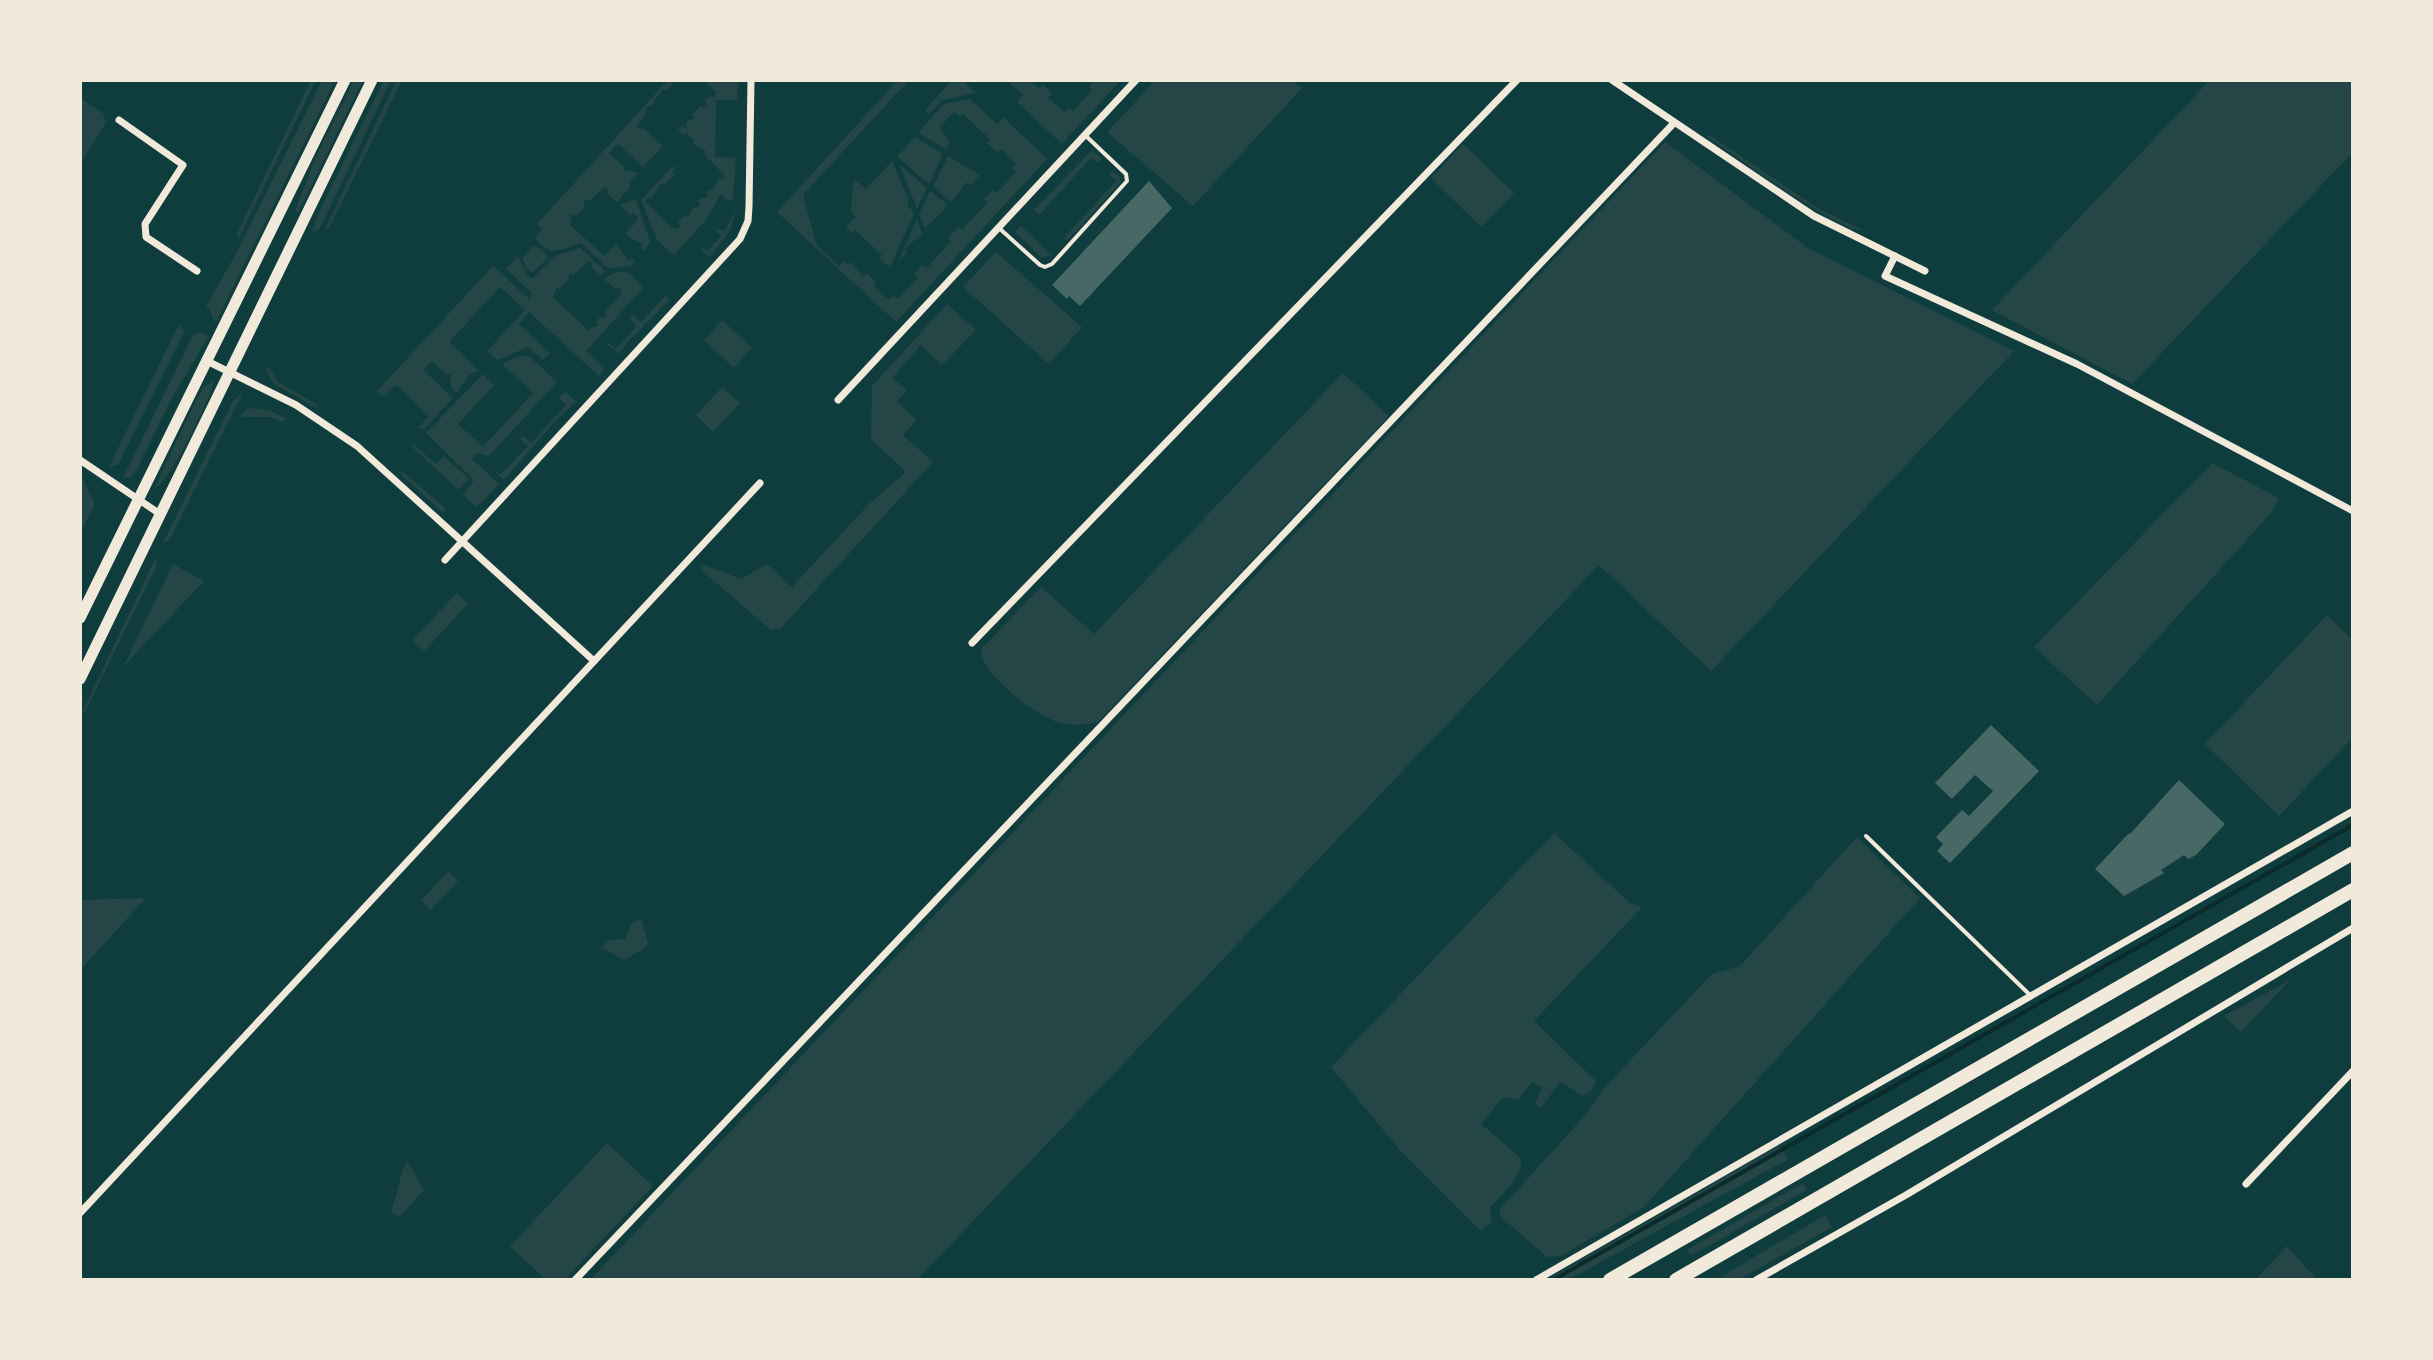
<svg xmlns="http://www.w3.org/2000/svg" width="2433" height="1360" font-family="Commissioner,sans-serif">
  <rect width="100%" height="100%" fill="#0f3d3e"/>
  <g fill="#244646">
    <polygon points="311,80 316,80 239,237 236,236"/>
    <polygon points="322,80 335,80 216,322 213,320 210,309 206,307 238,250"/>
    <polygon points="354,80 363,80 298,213 295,211 315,159"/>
    <polygon points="384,80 391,80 319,230 312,232 318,214"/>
    <polygon points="397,80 402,80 329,228 325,229"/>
    <path d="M 668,80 L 674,82 L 666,91 L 663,89 L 660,93 L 661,95 L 658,95 L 651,107 L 649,105 L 645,109 L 647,111 L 637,126 L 641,130 L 643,128 L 663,146 L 643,167 L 618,144 L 609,153 L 624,167 L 624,170 L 638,173 L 628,183 L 631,186 L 617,202 L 607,194 L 609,191 L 605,187 L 589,201 L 587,199 L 583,203 L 585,206 L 576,216 L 573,214 L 569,218 L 572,220 L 569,224 L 604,256 L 616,244 L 629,261 L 632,258 L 635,261 L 631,266 L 608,268 L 581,243 C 558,250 553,258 535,238 L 542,229 L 537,224 Z"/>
    <polygon points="704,80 738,80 737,100 716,100 715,157 736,158 733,200 728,200 721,194 705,221 674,255 657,240 641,200 672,167 680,168 675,168 672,172 675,174 664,185 662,183 651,199 649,197 645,201 672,228 677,229 681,225 678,222 685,215 688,217 694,206 696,208 700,204 698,201 702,197 705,199 708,195 706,192 709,189 712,191 719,178 722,180 725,176 704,154 706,151 693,144 695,141 686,133 684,135 678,130 682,126 685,128 688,120 691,121 695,117 692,115 700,106 703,108 707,104 705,102 710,96 713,98 717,93"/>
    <polygon points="898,80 909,80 803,195 816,244 839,266 844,261 848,264 851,262 863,277 867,273 876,282 873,286 889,300 893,296 898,299 917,278 914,274 922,265 927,268 951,241 948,238 958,227 962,230 987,203 984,199 993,190 997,193 1016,172 1013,168 1016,163 1001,149 997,152 987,143 990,139 963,114 960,117 954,112 939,128 950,141 946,149 918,133 944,104 970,99 997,124 1003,117 1047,159 896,322 777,212"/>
    <polygon points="952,80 962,80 976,93 942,100 929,114 925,110"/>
    <polygon points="1010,80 1029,80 1039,89 1043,85 1052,94 1048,98 1064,112 1069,108 1073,111 1092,90 1089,86 1095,80 1121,80 1062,144 1017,102 1023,95 1008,82"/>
    <polygon points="1156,80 1292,80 1302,88 1193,206 1107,132"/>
    <polygon points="2210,80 2353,80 2353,152 2132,384 1992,310"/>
    <polygon points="80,98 103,113 106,123 82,161 80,161"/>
    <path d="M 1708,134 L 1819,209 L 1864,231 C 1837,231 1735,155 1707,137 Z"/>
    <polygon points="915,137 943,154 929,184 897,157"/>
    <polygon points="1665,142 1808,248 2014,351 1711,671 1599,565 917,1280 590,1280"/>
    <polygon points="1463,144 1514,193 1481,227 1431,178"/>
    <polygon points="1092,150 1102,159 1098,163 1091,158 1039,215 1034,210"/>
    <polygon points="948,156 980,175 970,185 967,182 951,202 933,187"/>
    <polygon points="892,161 909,201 907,205 914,213 890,268 879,258 882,255 855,230 852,233 846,227 856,217 851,212 853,182 855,180 866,189"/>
    <polygon points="900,165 927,188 917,209"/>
    <polygon points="1112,172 1120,176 1120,183 1067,241 1064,238 1116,181 1109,174"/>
    <polygon points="930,191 947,204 942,212 925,228 919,214"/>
    <polygon points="636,199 650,242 644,251 641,248 643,245 625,234 637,221 637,216 633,213 630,215 620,205"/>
    <polygon points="736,207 731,229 709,258 698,245 707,251 721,236 714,228 725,231"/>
    <polygon points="917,219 922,234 904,249 907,253 898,262"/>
    <polygon points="1021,226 1053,256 1041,257 1015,232"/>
    <polygon points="532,247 538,247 546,255 547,259 533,272 528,271 522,259"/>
    <path d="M 580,248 L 605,271 L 601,276 L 591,267 L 593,264 L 589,261 L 573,275 L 571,273 L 567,277 L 569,279 L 560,289 L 557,287 L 553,297 L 588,330 L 598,325 L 596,322 L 600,317 L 603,319 L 607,315 L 605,312 L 621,295 L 621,290 L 617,287 L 615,289 L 604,279 L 606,277 C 628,267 628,272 644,287 L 586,351 L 605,370 L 599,376 L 529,312 L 519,324 L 550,353 L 543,360 L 528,347 L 498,360 L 487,351 L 525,310 L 500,287 L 449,342 L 479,371 L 470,374 L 457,393 L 451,387 L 450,374 L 446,374 L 432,361 L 423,370 L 453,398 L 424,429 L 418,428 L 429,416 L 396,385 L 384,397 L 377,391 L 493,266 L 529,299 L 532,293 L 506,269 L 518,256 L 526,273 L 532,279 L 555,256 Z"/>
    <polygon points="996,252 1082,327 1049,364 963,287"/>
    <path d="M 666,295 L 669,300 C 661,309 653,318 643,325 L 644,327 L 628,341 L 619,354 L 608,345 L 608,342 L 616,349 L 637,326 L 630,319 L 633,315 L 641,322 Z"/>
    <polygon points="947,304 976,330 942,365 921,345 892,378 907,390 897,402 917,420 903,435 933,462 779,630 776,628 772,631 700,569 704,565 741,579 767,564 792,587 869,504 906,472 871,439 872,386"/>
    <polygon points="722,320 752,348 734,368 704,340"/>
    <polygon points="179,324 184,332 118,465 109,467"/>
    <polygon points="199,332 209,336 173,396 135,473 131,477 123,478 193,335"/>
    <polygon points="520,356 530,357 557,382 489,456 477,453 472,459 499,484 477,507 463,495 474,480 426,433 483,374 494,385 458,424 483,447 533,393 502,364"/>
    <polygon points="268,366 278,382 316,404 318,409 274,384 266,370"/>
    <path d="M 1343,373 L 1389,416 L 1098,722 C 1085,725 1074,726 1060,723 C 1038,717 980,674 981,649 L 1041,587 L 1094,634 Z"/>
    <path d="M 215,380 C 208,401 172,480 154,489 L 198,396 L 204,387 Z"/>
    <polygon points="722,387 740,403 713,432 696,415"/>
    <polygon points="243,392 170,539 163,543 233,401"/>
    <polygon points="566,392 576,402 555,421 504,480 492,469 501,474 528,446 520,439 523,436 531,443 566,405 558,397"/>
    <polygon points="250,408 269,410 287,419 282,422 271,417 241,417 245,410"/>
    <polygon points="413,444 436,464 444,456 469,479 459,490 411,446"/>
    <polygon points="2212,463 2279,498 2271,513 2097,705 2034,647"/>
    <polygon points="403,472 445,508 443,513 399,473"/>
    <polygon points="80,473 95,504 80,534"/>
    <polygon points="156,557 157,565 85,712 83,711"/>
    <polygon points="173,564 204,581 123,667"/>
    <polygon points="457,593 468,604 424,651 412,640"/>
    <polygon points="2327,615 2353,640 2353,737 2279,816 2205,744"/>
    <path d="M 1554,833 L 1630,903 L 1642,907 L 1534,1021 L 1596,1081 L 1592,1090 L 1583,1096 L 1560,1082 L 1541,1108 L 1535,1104 L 1542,1087 L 1532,1082 L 1518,1100 L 1503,1097 L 1481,1124 L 1521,1158 C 1524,1177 1501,1194 1490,1208 L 1492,1222 L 1481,1231 L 1399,1149 L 1331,1067 Z"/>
    <polygon points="1857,837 1920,898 1644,1207 1561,1256 1547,1257 1501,1217 1499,1212 1502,1207 1587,1113 1604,1088 1712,974 1740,966"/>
    <polygon points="448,871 458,881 431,910 421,901"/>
    <polygon points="146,898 80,970 80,900"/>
    <polygon points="641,918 648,944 646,947 624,960 601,947 610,940 625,939 630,925"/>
    <polygon points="2290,980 2241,1032 2224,1016"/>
    <polygon points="607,1143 653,1186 564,1280 546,1280 510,1246"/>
    <polygon points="1779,1146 1788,1159 1568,1280 1547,1280"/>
    <polygon points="408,1162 424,1190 400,1216 393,1214 392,1210 403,1168"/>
    <polygon points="1803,1183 1807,1190 1691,1256 1687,1250"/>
    <polygon points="1825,1215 1832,1227 1738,1280 1716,1280"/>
    <polygon points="2287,1246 2317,1280 2255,1280"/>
  </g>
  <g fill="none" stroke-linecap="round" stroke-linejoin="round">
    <polyline stroke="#0a2a2b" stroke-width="4" points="1553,1280 2353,825"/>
  </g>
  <g fill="#486865">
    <polygon points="1149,181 1172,208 1080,306 1069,296 1067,299 1052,285 1054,283"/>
    <polygon points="1991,725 2039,771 1950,863 1937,851 1943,844 1936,837 1962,810 1969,816 1993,791 1975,775 1952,799 1935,783"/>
    <polygon points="2179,780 2225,824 2196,855 2188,859 2184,855 2161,870 2164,873 2124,896 2095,869 2129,833 2130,834"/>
  </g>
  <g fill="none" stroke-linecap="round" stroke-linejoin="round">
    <g stroke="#f1e9da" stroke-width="4">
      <polyline points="999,228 1040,265 1045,267 1052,264 1127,181 1126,174 1086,136"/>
      <polyline points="1866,836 2030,995"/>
    </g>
    <g stroke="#f1e9da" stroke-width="7">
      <polyline points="1612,80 1814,216 1925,271"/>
      <polyline points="119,120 183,165 145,224 146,237 197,271"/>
      <polyline points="1895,256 1885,276 2077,364 2353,511"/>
      <polyline points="207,361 296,405 357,446 594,661"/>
      <polyline points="838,400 1136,80"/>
      <polyline points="80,460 160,514"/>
      <polyline points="445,560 740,239 748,221 749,207 751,80"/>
      <polyline points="972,643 1517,80"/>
      <polyline points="2246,1184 2353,1071"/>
      <polyline points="80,1213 760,483"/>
      <polyline points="575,1280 1674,123"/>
      <polyline points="1536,1280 2353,811"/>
      <polyline points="1756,1280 1906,1195 2353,928"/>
    </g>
    <g stroke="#f1e9da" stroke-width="11">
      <polyline points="80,618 345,80"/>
      <polyline points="80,679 372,80"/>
    </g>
    <g stroke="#f1e9da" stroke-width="14">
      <polyline points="1610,1280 2353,853"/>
      <polyline points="1676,1280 2353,890"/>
    </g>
  </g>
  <rect width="2433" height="1360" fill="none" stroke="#f1e9da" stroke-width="164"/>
</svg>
